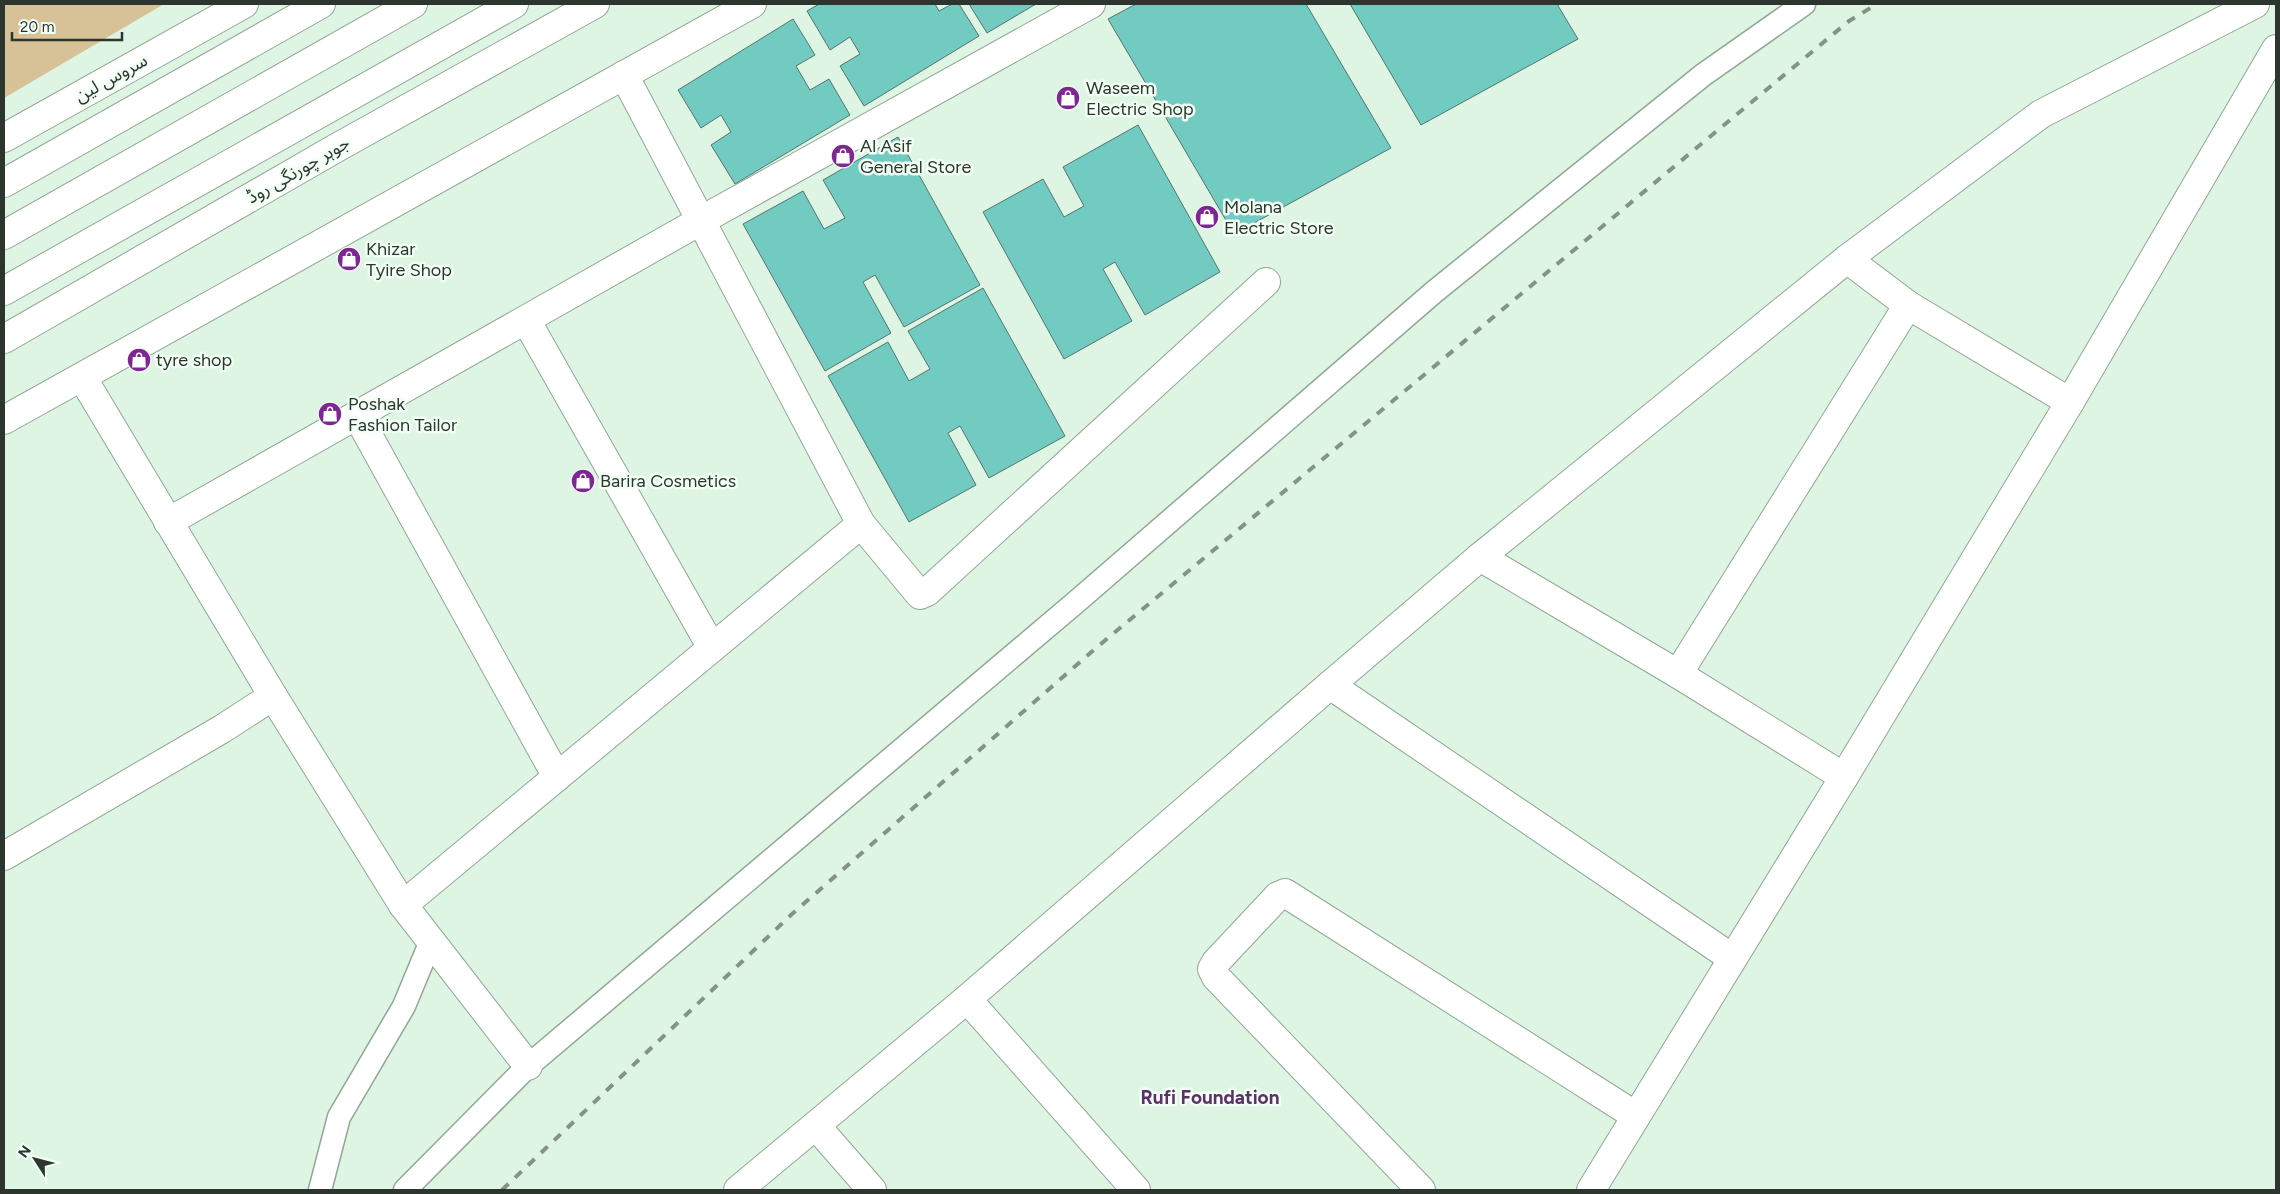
<svg xmlns="http://www.w3.org/2000/svg" width="2280" height="1194" font-family="Figtree,'Noto Sans Arabic',sans-serif">
  <rect width="100%" height="100%" fill="#ddf5e2"/>
  <polygon fill="#d7c196" points="4,4 164,4 4,98"/>
  <g fill="#71cbc0" stroke="#567470">
    <polygon points="819,4 935,4 939,11 952,4 959,4 979,36 864,106 840,66 860,54 850,37 830,50 807,11"/>
    <polygon points="969,4 1036,4 987,33"/>
    <polygon points="1136,4 1306,4 1391,148 1234,234 1108,19"/>
    <polygon points="1350,4 1557,4 1578,39 1421,125"/>
    <polygon points="793,19 815,55 796,66 810,90 829,79 850,115 735,184 711,145 731,132 721,115 701,128 678,90"/>
    <polygon points="1138,125 1220,272 1145,315 1115,262 1103,269 1132,321 1064,359 983,212 1043,179 1064,217 1084,206 1063,167"/>
    <polygon points="898,137 980,285 904,327 875,275 863,282 891,333 825,371 743,224 803,191 824,229 845,218 823,180"/>
    <polygon points="983,288 1065,436 989,478 960,426 948,433 976,485 909,522 828,376 888,342 909,381 930,369 908,331"/>
  </g>
  <g fill="none" stroke-linecap="round" stroke-linejoin="round">
    <g stroke="#90a795" stroke-width="25">
      <g id="lane">
        <polyline points="320,1190 339,1117 404,1006 431,941"/>
        <polyline points="405,1190 528,1066 1075,603 1434,292 1703,75 1804,4"/>
      </g>
    </g>
    <g stroke="#90a795" stroke-width="30">
      <g id="street">
        <polyline points="624,75 861,524 920,595 927,592 1266,282"/>
        <polyline points="4,138 244,4"/>
        <polyline points="1847,259 1908,305 2070,402"/>
        <polyline points="526,320 712,648"/>
        <polyline points="82,377 273,696 403,905 528,1066"/>
        <polyline points="358,417 557,777"/>
        <polyline points="4,420 752,4"/>
        <polyline points="168,522 700,221 1091,4"/>
        <polyline points="1480,557 1678,674 1844,777"/>
        <polyline points="1678,674 1908,305"/>
        <polyline points="1330,685 1732,958"/>
        <polyline points="4,856 222,729 273,696"/>
        <polyline points="403,905 861,524"/>
        <polyline points="967,999 1136,1190"/>
        <polyline points="816,1126 872,1190"/>
        <polyline points="738,1190 967,999 1330,685 1480,557 1847,259 2041,114 2255,4"/>
        <polyline points="1421,1190 1216,977 1212,969 1216,962 1278,896 1285,893 1636,1116"/>
        <polyline points="1591,1190 1844,777 2070,402 2276,49"/>
      </g>
    </g>
    <g stroke="#90a795" stroke-width="30">
      <g id="secondary">
        <polyline points="4,183 321,4"/>
        <polyline points="4,235 413,4"/>
        <polyline points="4,291 514,4"/>
        <polyline points="4,339 338,147 595,4"/>
      </g>
    </g>
    <use href="#lane" stroke="#fff" stroke-width="22"/>
    <use href="#street" stroke="#fff" stroke-width="28"/>
    <use href="#secondary" stroke="#fff" stroke-width="28"/>
    <polyline stroke="#839386" stroke-width="4" stroke-dasharray="9 9" stroke-linecap="butt" points="502,1190 792,914 1096,648 1849,21 1877,4"/>
  </g>
  <defs>
    <g id="shop-disc" transform="scale(1.25)"><circle r="9.5" fill="#7e2694" stroke="#f1fff4"/><path d="M-5-2.5h2.3a2.7 3.5 0 0 1 5.4 0H5L5.5 6h-11ZM-1.5-2.5h3a1.5 2.3 0 0 0-3 0Z" fill="#fff"/></g>
  </defs>
  <g fill-rule="evenodd">
    <use href="#shop-disc" x="1068" y="98"/>
    <use href="#shop-disc" x="843" y="156"/>
    <use href="#shop-disc" x="1207" y="217"/>
    <use href="#shop-disc" x="349" y="259"/>
    <use href="#shop-disc" x="139" y="360"/>
    <use href="#shop-disc" x="330" y="414"/>
    <use href="#shop-disc" x="583" y="481"/>
  </g>
  <g text-anchor="middle" dominant-baseline="central" stroke-width="5" stroke-linejoin="round" paint-order="stroke">
    <g font-size="18" fill="#2c352e" stroke="#f1fff4">
      <text transform="translate(111 78) rotate(-29)">سروس لین</text>
      <text transform="translate(298 170) rotate(-30)">جوہر چورنگی روڈ</text>
    </g>
    <g font-size="18" fill="#2c352e" stroke="#f1fff4" text-anchor="start">
      <text x="1086" y="88">Waseem<tspan x="1086" dy="21">Electric Shop</tspan></text>
      <text x="860" y="146">Al Asif<tspan x="860" dy="21">General Store</tspan></text>
      <text x="1224" y="207">Molana<tspan x="1224" dy="21">Electric Store</tspan></text>
      <text x="366" y="249">Khizar<tspan x="366" dy="21">Tyire Shop</tspan></text>
      <text x="156" y="360">tyre shop</text>
      <text x="348" y="404">Poshak<tspan x="348" dy="21">Fashion Tailor</tspan></text>
      <text x="600" y="481">Barira Cosmetics</text>
    </g>
    <g font-size="19" font-weight="bold" fill="#5b3166" stroke="#f1fff4">
      <text x="1210" y="1097">Rufi Foundation</text>
    </g>
  </g>
  <rect width="2280" height="1194" fill="none" stroke="#2c352e" stroke-width="10"/>
  <g transform="translate(35 1159) rotate(306)" stroke="#f1fff4" stroke-width="4" paint-order="stroke">
  <path d="M0-4L9 19L0 12L-9 19Z" fill="#2c352e"/>
  <text y="-8" font-size="14" font-weight="bold" text-anchor="middle" fill="#2c352e">N</text>
  </g>
  <path d="M12 32v8h110v-8" fill="none" stroke="#2c352e" stroke-width="2.5"/>
  <text x="20" y="32" font-size="15" fill="#2c352e" stroke="#f1fff4" stroke-width="4" paint-order="stroke">20 m</text>
</svg>
